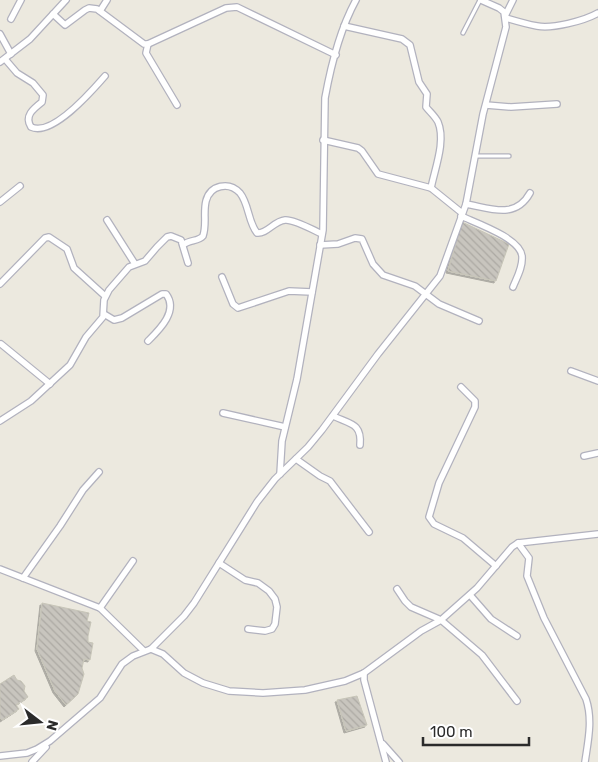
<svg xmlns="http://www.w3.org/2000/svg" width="598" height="762" font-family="Rubik,sans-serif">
  <defs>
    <pattern id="building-back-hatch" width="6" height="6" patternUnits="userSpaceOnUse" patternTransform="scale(1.25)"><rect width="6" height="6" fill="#c8c5be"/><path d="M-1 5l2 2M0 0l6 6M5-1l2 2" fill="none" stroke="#aca9a3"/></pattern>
    <filter id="shadow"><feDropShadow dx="-2" dy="2" stdDeviation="0" flood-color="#0004"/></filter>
  </defs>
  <rect width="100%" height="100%" fill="#ece9df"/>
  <g fill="url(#building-back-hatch)" stroke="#c7c5b8" filter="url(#shadow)">
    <polygon points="462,222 509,244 496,281 448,271"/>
    <polygon points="42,603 89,613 87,621 91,622 88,636 88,642 93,643 90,660 84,659 82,668 84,674 78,694 66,705 55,691 37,649"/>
    <polygon points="14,675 17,680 21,681 25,686 24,691 28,697 16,705 19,709 2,720 0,718 0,684"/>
    <polygon points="357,696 367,725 346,731 337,700"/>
  </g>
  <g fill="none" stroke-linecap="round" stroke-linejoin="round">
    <g stroke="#b2b2be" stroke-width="5.5">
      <g id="lane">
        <polyline points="463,33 480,0"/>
        <polyline points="476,156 509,156"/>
      </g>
    </g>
    <g stroke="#b2b2be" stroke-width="8">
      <g id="street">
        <polyline points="100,11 107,0"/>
        <polyline points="53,14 65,25 85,10 89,8 97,9 144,44 148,44 226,8 237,7 336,55"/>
        <polyline points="505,16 513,0"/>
        <path d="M 506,18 C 516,21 526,24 537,26 C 552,29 584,21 598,13"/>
        <polyline points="11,19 21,0"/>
        <path d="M 344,26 L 402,39 L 410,45 L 419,82 L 427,94 L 426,107 C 430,112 435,116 438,122 C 446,141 435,168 431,188"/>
        <polyline points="0,34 11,54"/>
        <polyline points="148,44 146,53 177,105"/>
        <path d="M 5,59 L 17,73 L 33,83 L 43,95 L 42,102 C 33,109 24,116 31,127 C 52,137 92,91 105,76"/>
        <polyline points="0,62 30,39 66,0"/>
        <polyline points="486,105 511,107 557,104"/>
        <polyline points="323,140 358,148 362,151 378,174 431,188 462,213"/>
        <polyline points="0,202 20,186"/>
        <path d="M 466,204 C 490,208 515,220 530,193"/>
        <path d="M 461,216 C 476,223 520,238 522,256 C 523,267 517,277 513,287"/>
        <polyline points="107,220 135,264"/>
        <path d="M 183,245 C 190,239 198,242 203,236 C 207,224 203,213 206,201 C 210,185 229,181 240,193 C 249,204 248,222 257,233 C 267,234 274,221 285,220 C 294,219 313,230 322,234"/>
        <polyline points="320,245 338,244 355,238 362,239 373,264 383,275 415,286 439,304 479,321"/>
        <polyline points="222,277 233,304 238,308 289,291 312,292"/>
        <polyline points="0,284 45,238 49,237 67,249 74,268 105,296"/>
        <path d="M 104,314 L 114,320 L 122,318 L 162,294 L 166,294 C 179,311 159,330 148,341"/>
        <polyline points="1,344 50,384"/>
        <polyline points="571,371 598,381"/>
        <polyline points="461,387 475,401 475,407 439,483 429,517 434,524 463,538 496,566"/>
        <polyline points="223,413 285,427"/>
        <path d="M 333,416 C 350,424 362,423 360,445"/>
        <polyline points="0,421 31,401 70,365 86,337 103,317 104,300 109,290 129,267 145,261 157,247 167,237 171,236 181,240 188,263"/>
        <polyline points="584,456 598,453"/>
        <polyline points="296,459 320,476 330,481 369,532"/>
        <path d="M 280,474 L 282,441 L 297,379 L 323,230 L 325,98 C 331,65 340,29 356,0"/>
        <path d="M 518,543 L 529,558 L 527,576 L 544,618 L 586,699 C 593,720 588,741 585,762"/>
        <polyline points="219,563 245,580 258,583 269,591 275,599 277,607 275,624 272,629 265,631 248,629"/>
        <polyline points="0,569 100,608 144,651"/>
        <polyline points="23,578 60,526 83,490 99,472"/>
        <polyline points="397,589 405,601 411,607 441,620 482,655 517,701"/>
        <polyline points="470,595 491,619 517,636"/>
        <polyline points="100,608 133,561"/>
        <polyline points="151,649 184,616 194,603 257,502 275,479 308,447 322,430 378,354 440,276 466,204 483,114 506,27 504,12 499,8 481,0"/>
        <polyline points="364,673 364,680 386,762"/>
        <polyline points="383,744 399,762"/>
        <polyline points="0,756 27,753 37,749 50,741 100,698 122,664 133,656 151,649 163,654 184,673 203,683 229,691 263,693 305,690 345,681 364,673 421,631 441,620 477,588 512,547 518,543 598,534"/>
        <polyline points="32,762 46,747"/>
      </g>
    </g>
    <use href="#lane" stroke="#fff" stroke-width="3"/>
    <use href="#street" stroke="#fff" stroke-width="5.5"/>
  </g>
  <g transform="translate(40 722) rotate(106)" stroke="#ffffff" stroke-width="4" paint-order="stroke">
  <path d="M0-4L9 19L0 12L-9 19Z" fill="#2b2b2b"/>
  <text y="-8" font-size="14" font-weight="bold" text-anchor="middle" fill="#2b2b2b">N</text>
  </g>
  <path d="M423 737v8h106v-8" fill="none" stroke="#2b2b2b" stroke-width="2.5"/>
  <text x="430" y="737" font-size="15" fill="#2b2b2b" stroke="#ffffff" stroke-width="4" paint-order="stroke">100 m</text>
</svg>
